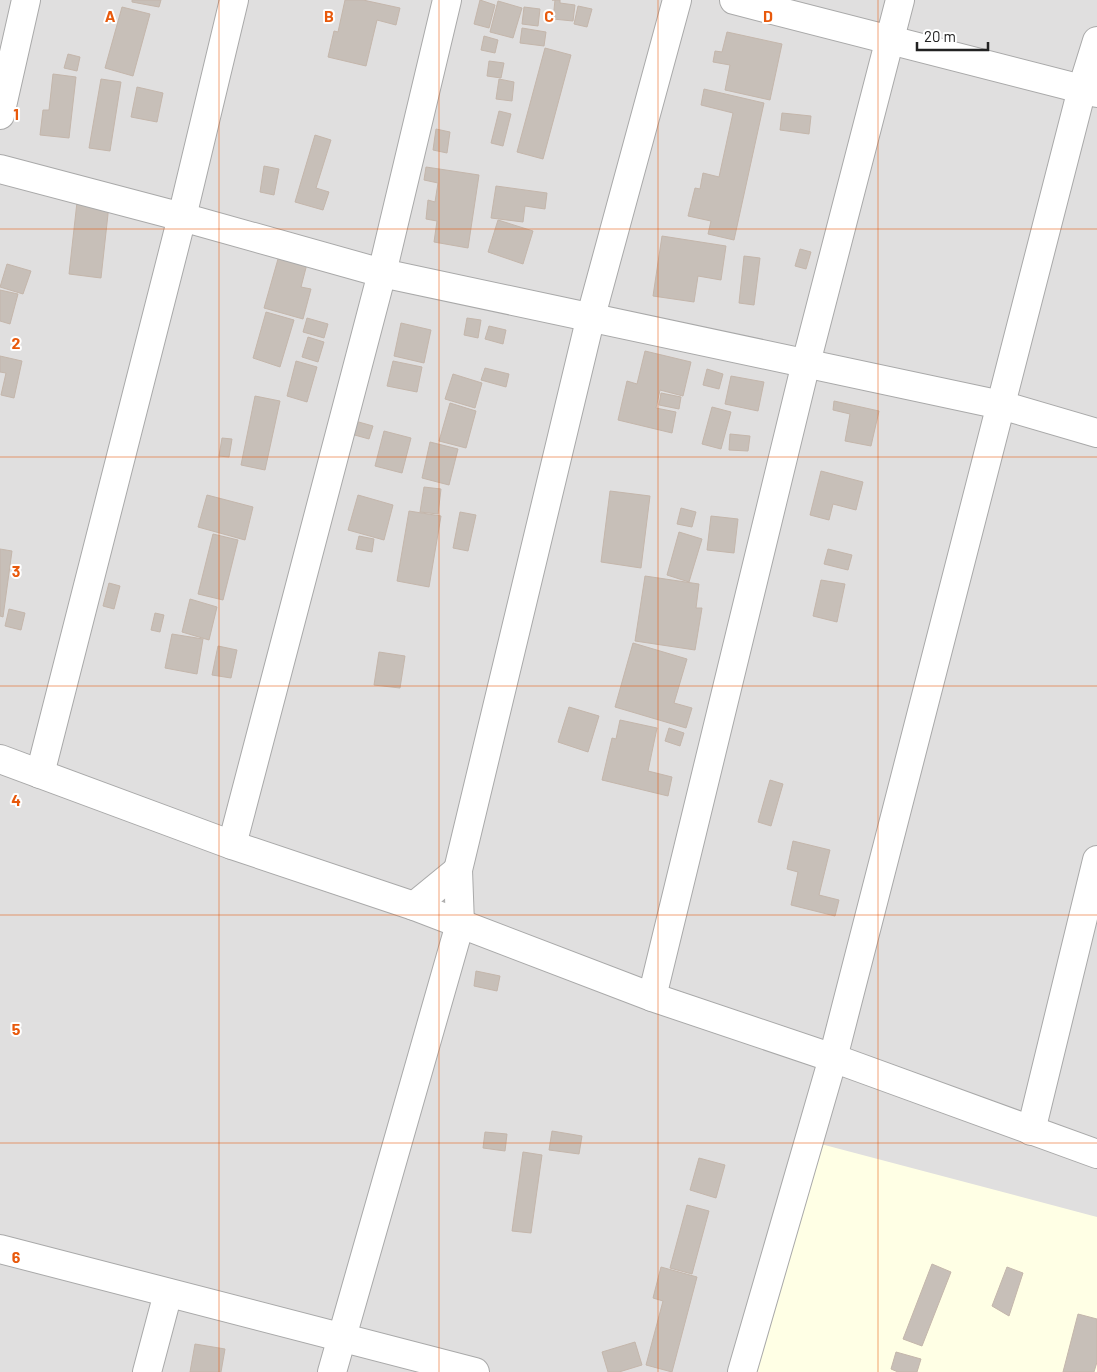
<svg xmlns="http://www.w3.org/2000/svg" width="1097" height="1372" font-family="Barlow,sans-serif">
  <rect width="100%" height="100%" fill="#f2efe9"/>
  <rect fill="#e0dfdf" x="0" y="0" width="1097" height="1372"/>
  <polygon fill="#ffffe5" points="817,1143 1097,1217 1097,1372 755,1372"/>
  <g fill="#c7bfb8" stroke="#c4b6ab">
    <polygon points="132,0 161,0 159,7 132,2"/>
    <polygon points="345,0 363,0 400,8 396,25 377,20 366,66 328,57 334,31 338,32"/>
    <polygon points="480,0 495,5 489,28 474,24"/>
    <polygon points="552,0 560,0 560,3 575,5 573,21 553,19 555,0"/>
    <polygon points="498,1 522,8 513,38 490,32"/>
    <polygon points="578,6 592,9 587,27 574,24"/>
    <polygon points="122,7 150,14 133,76 105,68"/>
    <polygon points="524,7 540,9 538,26 522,24"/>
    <polygon points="522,28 546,32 544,46 520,43"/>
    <polygon points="727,32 782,44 770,100 725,90 730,65 713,62 715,51 722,52"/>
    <polygon points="484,36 498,40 495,53 481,50"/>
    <polygon points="545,48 571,55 543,159 517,152"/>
    <polygon points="68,54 80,57 77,71 64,68"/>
    <polygon points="489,61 504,63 501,78 487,76"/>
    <polygon points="53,74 76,77 69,138 40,135 43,110 49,110"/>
    <polygon points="101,79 121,82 110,151 89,148"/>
    <polygon points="499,79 514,82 512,101 496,99"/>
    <polygon points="137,87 163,93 157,122 131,117"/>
    <polygon points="704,89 764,103 734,240 708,234 711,221 688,216 695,188 700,189 703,173 719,177 733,113 701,105"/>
    <polygon points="499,111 511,114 503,146 491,143"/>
    <polygon points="782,113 811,116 809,134 780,130"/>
    <polygon points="436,129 450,132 447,153 433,150"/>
    <polygon points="315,135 331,140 316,188 329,192 323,210 295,202"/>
    <polygon points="264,166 279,169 274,195 260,192"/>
    <polygon points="426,167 479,175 468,248 434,242 437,221 426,219 428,200 435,202 438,183 424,180"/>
    <polygon points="496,186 547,193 545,209 525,206 523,222 491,218"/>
    <polygon points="77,202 109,205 101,278 69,274"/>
    <polygon points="498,220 533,231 523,264 488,252"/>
    <polygon points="662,236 726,246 721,280 698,276 694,302 653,296"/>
    <polygon points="800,249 811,252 806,269 795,266"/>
    <polygon points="280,252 308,260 301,287 311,289 303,319 264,308"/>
    <polygon points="744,256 760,258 754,305 739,303"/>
    <polygon points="7,264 31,271 23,294 0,287"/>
    <polygon points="0,290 18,294 10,324 0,321"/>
    <polygon points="266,312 294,320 280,367 253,358"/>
    <polygon points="307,318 328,324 324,338 303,332"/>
    <polygon points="467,318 481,320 478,338 464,335"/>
    <polygon points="401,323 431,330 424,363 394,356"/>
    <polygon points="489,326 506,330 503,344 485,339"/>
    <polygon points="308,337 324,342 318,362 302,357"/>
    <polygon points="645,351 691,362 683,396 660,390 656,408 676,412 672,433 618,420 627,381 637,384"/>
    <polygon points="0,356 22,361 14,398 1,395 6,373 0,372"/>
    <polygon points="296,361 317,367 307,402 287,396"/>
    <polygon points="393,361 422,367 417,392 387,386"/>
    <polygon points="485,368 509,374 506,387 481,380"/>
    <polygon points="707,369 723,374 719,389 703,385"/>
    <polygon points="453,374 482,383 475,408 445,399"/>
    <polygon points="731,376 764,382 758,411 725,404"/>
    <polygon points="661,393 681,397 679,409 659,405"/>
    <polygon points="255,396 280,401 265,470 241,465"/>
    <polygon points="834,401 879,411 871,446 845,441 850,414 833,410"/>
    <polygon points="450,403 476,411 466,448 439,441"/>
    <polygon points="712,407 731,412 721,449 702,444"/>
    <polygon points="355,421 373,426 369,439 351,434"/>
    <polygon points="384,431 411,438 402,473 375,466"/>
    <polygon points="730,434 750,436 748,451 729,450"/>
    <polygon points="222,438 232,439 229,457 219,456"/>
    <polygon points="430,442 458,449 449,485 422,478"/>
    <polygon points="821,471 863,482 856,510 833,504 829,520 810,515"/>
    <polygon points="424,487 441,489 438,514 420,512"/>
    <polygon points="610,491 650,496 641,568 601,562"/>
    <polygon points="207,495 253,507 245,540 198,527"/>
    <polygon points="358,495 393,505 384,540 348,530"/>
    <polygon points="681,508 696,512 692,527 677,524"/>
    <polygon points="409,511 441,516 429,587 397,581"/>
    <polygon points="460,512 476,515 468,551 453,548"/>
    <polygon points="711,516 738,519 734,553 707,550"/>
    <polygon points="679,532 702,539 689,582 667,575"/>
    <polygon points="213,534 238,540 223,600 198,594"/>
    <polygon points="359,536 374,539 372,552 356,549"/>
    <polygon points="0,549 12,551 3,617 0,616"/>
    <polygon points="828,549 852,555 848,570 824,564"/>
    <polygon points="645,576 699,584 696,608 702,608 695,650 635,641"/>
    <polygon points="821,580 845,584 837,622 813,616"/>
    <polygon points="109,583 120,586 114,609 103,606"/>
    <polygon points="190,599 217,607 209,640 182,632"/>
    <polygon points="9,609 25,613 21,630 5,626"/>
    <polygon points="155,613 164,615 160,632 151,630"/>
    <polygon points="172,634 203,639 197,674 165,668"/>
    <polygon points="633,643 687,659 674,703 692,708 686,728 615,707"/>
    <polygon points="218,646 237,650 231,678 212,675"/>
    <polygon points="379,652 405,656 400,688 374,685"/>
    <polygon points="569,707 599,716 588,752 558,742"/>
    <polygon points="620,720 657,728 648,771 672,777 668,796 602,780 612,738 616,739"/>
    <polygon points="669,728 684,733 680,746 665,741"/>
    <polygon points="770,780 783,784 771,826 758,822"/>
    <polygon points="793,841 830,850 819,895 839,900 835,916 791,905 798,872 787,869"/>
    <polygon points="476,971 500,976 497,991 474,986"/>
    <polygon points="552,1131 582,1136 579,1154 549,1150"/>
    <polygon points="485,1132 507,1134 505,1151 483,1148"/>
    <polygon points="523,1152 542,1155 531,1233 512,1231"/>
    <polygon points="699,1158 725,1165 716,1198 690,1190"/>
    <polygon points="687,1205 709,1211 692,1274 670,1268"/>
    <polygon points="932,1264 951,1272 922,1346 903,1339"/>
    <polygon points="661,1267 697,1277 672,1372 646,1365 663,1301 653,1298"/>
    <polygon points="1007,1267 1023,1273 1009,1316 992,1306"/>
    <polygon points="1078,1314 1097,1319 1097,1362 1094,1372 1063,1372"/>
    <polygon points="635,1342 642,1365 619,1372 608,1372 602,1352"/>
    <polygon points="195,1344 225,1349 221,1372 190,1372"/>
    <polygon points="896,1352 921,1359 917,1372 898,1372 891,1369"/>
  </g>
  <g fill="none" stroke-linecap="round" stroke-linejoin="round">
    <g stroke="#a9a9a9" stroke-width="30">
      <g id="minor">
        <polyline points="734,0 1097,93"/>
        <polyline points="0,115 26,0"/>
        <polyline points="0,169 182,217 382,273 1001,405 1097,433"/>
        <polyline points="0,759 232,845 414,906 652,997 833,1058 1097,1154"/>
        <polyline points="40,774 182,217 234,0"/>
        <polyline points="232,845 382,273 447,0"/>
        <polyline points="414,906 458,870"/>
        <polyline points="652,997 806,363 900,0"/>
        <polyline points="1031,1131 1097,860"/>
        <polyline points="0,1249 475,1372"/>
        <polyline points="147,1372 168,1293"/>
        <polyline points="332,1372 460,924 458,870 591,316 677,0"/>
        <polyline points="742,1372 833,1058 1082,89 1097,41"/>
      </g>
    </g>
    <use href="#minor" stroke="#fff" stroke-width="28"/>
  </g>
  <path fill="none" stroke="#e8590c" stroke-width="1" stroke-opacity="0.55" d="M 219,0 L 219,1372M 439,0 L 439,1372M 658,0 L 658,1372M 878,0 L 878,1372M 0,229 L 1097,229M 0,457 L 1097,457M 0,686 L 1097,686M 0,915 L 1097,915M 0,1143 L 1097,1143"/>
  <g font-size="16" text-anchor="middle" font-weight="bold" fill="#e8590c" stroke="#fff" stroke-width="4" stroke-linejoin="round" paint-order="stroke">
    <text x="110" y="22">A</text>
    <text x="329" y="22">B</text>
    <text x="549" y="22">C</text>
    <text x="768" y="22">D</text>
    <text x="16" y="120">1</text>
    <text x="16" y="349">2</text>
    <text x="16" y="577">3</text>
    <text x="16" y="806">4</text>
    <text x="16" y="1035">5</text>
    <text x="16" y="1263">6</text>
  </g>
  <path d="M917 42v8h71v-8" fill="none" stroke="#222222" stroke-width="2.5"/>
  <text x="924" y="42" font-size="15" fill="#222222" stroke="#ffffff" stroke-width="4" paint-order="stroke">20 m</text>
</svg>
